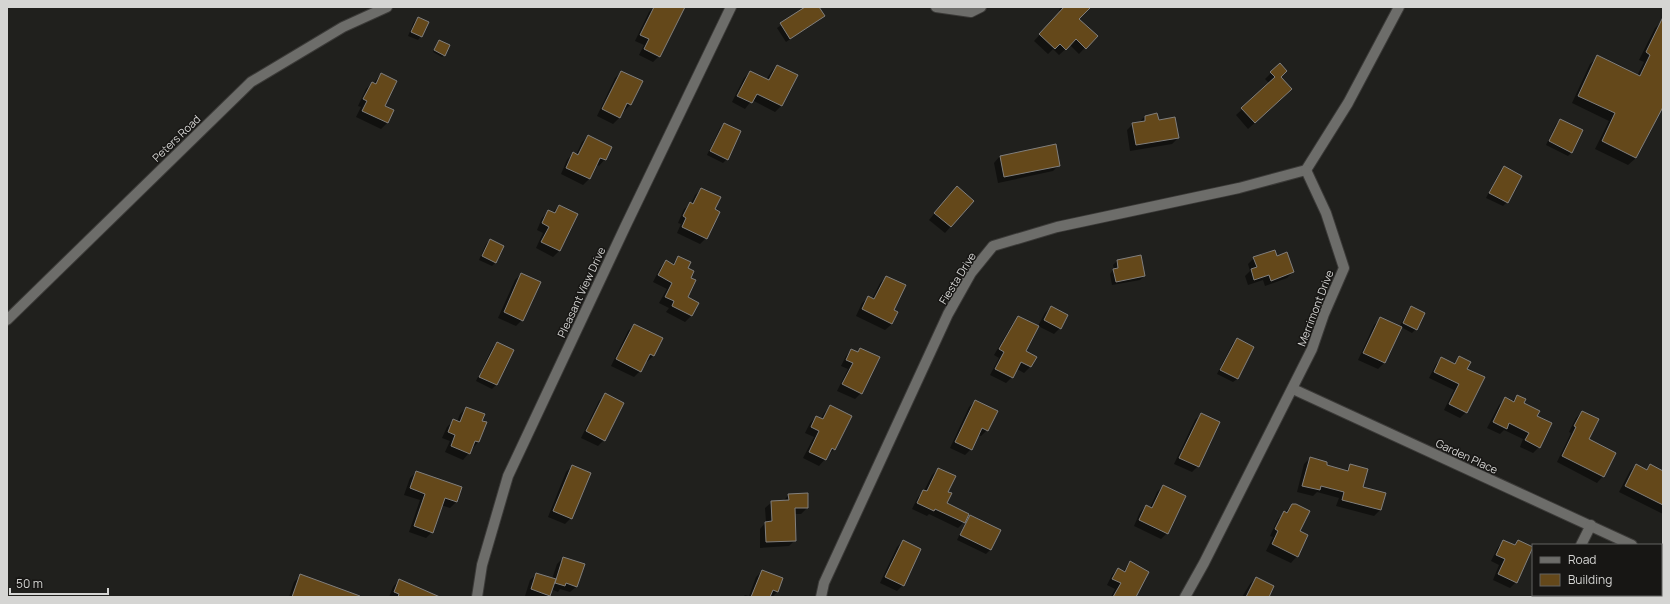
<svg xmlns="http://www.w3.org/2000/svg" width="1670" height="604" font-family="Manrope,sans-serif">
  <rect width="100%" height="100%" fill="#20201d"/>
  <g fill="#0007">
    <polygon points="654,7 677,7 659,56 653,62 639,55 644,45 635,41 649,12"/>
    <polygon points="807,7 818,7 819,19 786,42 777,28"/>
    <polygon points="1061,7 1089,7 1078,19 1096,36 1079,54 1070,45 1059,55 1053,49 1048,54 1034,41 1061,12 1059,10"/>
    <polygon points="418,18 421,36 418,40 408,36 414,22"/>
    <polygon points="1662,21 1663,105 1636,158 1628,165 1595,149 1609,121 1572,103 1590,64 1598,57 1637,76 1644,62 1639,60 1655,28"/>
    <polygon points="439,41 444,55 442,57 433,52"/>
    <polygon points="777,66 796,76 781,106 775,112 752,100 745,109 732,102 744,78 750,72 766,80 771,72"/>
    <polygon points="621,72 630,105 624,111 623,110 619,118 613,124 597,116 615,78"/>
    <polygon points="1271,73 1280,77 1285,95 1248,129 1236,115 1270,84 1265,79"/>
    <polygon points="381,74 384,106 393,110 387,123 381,129 356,117 361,107 358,106 366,89 372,83 373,84"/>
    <polygon points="1145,116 1158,121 1178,138 1172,144 1130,151 1127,130 1133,124 1139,123"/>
    <polygon points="1560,120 1572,152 1568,156 1546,145 1556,124"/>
    <polygon points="724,124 727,159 723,163 707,155 720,128"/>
    <polygon points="588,136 605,159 599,166 596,164 589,179 583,185 561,174 567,160 573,153 576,155 582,142"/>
    <polygon points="1000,156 1059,165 1053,171 998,183 994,163"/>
    <polygon points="1504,167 1521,176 1507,202 1503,206 1486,198 1500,171"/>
    <polygon points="701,189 714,209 706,238 700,244 677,233 681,224 678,223 684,209 691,204 695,195"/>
    <polygon points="951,194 973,201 945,233 929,220"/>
    <polygon points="559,206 577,214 559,251 553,257 536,248 543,233 537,230 542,218 549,211 552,213"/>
    <polygon points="490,240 496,262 492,266 479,260 486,244"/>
    <polygon points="678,257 687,268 690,278 686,297 698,303 691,316 685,322 666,312 669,308 659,303 667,289 653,282 660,268 666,262 672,265"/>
    <polygon points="1277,257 1293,272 1287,278 1265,286 1263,280 1248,285 1245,276 1250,271 1248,264 1254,258"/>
    <polygon points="1117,261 1144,276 1140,280 1112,285 1110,274 1114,269 1113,265"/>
    <polygon points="521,274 522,320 516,326 498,318 515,280"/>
    <polygon points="886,277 893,310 897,312 892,324 885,330 856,316 862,303 869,297 872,299 880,283"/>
    <polygon points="1051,307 1060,328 1054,334 1038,326 1045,313"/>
    <polygon points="1411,307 1416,329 1412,333 1401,327 1384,363 1378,369 1358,360 1374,325 1381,318 1399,327 1408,311"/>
    <polygon points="1019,317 1024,351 1036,357 1030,367 1024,373 1017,369 1012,377 1006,383 990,375 999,358 994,355 1013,323"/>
    <polygon points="634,325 661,338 653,356 647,362 645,361 640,371 634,377 611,366 628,331"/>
    <polygon points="1237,339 1237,379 1233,382 1217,374 1233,343"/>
    <polygon points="497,343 513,351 496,385 492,389 476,381 493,347"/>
    <polygon points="860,349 861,393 855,399 837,391 848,369 841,366 846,356 852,350 857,353"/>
    <polygon points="1459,357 1466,369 1466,412 1460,418 1444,410 1454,390 1429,378 1436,364 1442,358 1453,364"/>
    <polygon points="605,395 604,440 598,446 581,438 599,401"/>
    <polygon points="1518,396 1536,416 1539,447 1533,453 1520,447 1523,439 1504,430 1500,434 1487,428 1499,405 1505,399 1511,402"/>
    <polygon points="975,401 987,430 981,436 978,435 971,449 965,455 950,448 969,407"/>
    <polygon points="830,407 834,449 819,466 803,458 814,437 805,433 810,423 816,417 821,419 824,413"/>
    <polygon points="466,408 481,421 478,442 463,460 445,452 450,441 442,438 447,427 453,421 457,422 460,414"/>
    <polygon points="1582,412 1587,440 1603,476 1597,483 1557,462 1571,433 1569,432 1576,418"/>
    <polygon points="1201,414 1198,466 1192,472 1174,464 1195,420"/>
    <polygon points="1310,458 1325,466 1345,471 1351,465 1362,488 1384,494 1380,510 1374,516 1336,506 1339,498 1317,492 1313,496 1297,492 1304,464"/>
    <polygon points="1636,465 1646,470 1650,466 1663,472 1663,514 1619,492 1630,471"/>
    <polygon points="572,466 571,518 565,524 548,517 566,472"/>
    <polygon points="938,469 947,492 946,503 964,522 958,528 929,514 927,516 912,509 918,497 924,491 932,475"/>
    <polygon points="416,472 456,502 450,508 441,505 432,532 426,538 409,532 420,500 404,495 410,478"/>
    <polygon points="1163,486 1167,533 1161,539 1134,526 1140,512 1146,506 1150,508 1157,492"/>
    <polygon points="789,495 807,508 801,514 794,514 795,540 789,546 760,548 760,529 766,522 765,508 772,502 783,501"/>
    <polygon points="1292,505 1299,532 1297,556 1291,563 1266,551 1273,537 1270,536 1278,519"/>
    <polygon points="970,517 990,550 986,554 957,540 966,521"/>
    <polygon points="903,541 903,585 897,591 880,583 897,547"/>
    <polygon points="1504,541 1513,545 1518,541 1516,582 1510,588 1493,580 1499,565 1491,561 1498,547"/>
    <polygon points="563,558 577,586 570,592 560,589 558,592 551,589 547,597 525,596 530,580 537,574 552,579 557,564"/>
    <polygon points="1130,563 1134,597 1111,597 1115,589 1107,585 1112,575 1118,569 1123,572"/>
    <polygon points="762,571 777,592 772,597 743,597 745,595 749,596 756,577"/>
    <polygon points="300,576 342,597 289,597 294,582"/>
    <polygon points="1256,578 1267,597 1242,597 1250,584"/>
    <polygon points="399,580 421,597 389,597 393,587"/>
  </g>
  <g fill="#64481a" stroke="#817f7d">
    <polygon points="654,7 685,7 660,57 644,49 649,39 640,35"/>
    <polygon points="805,7 819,7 825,16 790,39 780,23"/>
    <polygon points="1064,7 1091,7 1079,19 1098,36 1086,49 1076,39 1066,50 1060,44 1055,49 1039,34"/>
    <polygon points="418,17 429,22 422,37 411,32"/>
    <polygon points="1663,17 1663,107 1636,158 1602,141 1615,113 1578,96 1597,55 1640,76 1650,55 1646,52"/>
    <polygon points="439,40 450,45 445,56 434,50"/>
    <polygon points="1280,63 1287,71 1281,77 1292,89 1255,123 1241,108 1275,77 1270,72"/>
    <polygon points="777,65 798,75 782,106 757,94 752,103 737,96 750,71 769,80"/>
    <polygon points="621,71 643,81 631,105 627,103 620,118 602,109"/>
    <polygon points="381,73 397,81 385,106 394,110 388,123 362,111 367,101 363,99 372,82 376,84"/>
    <polygon points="1157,113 1159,120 1175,117 1179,138 1136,145 1132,123 1145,121 1145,116"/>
    <polygon points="1560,119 1583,130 1572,153 1549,141"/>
    <polygon points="724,123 741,131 728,160 710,151"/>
    <polygon points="588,135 612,147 606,160 600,158 590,179 566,168 573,152 578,155"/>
    <polygon points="1056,144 1060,166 1004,177 1000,156"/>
    <polygon points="1504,166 1522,176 1508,203 1489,193"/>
    <polygon points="957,186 974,201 951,227 934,213"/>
    <polygon points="701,188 721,197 715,209 720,212 707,239 682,227 686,218 683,216 690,202 693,204"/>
    <polygon points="559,205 578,214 560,251 541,242 549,227 542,223 548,210 555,213"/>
    <polygon points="490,239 504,246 496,263 482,256"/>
    <polygon points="1275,250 1277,256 1287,252 1294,272 1271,281 1269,275 1254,280 1251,269 1257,267 1253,257"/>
    <polygon points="1141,255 1145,276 1116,282 1113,269 1118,268 1117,260"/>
    <polygon points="678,256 691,262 688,268 694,271 691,278 696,280 688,297 699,303 692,316 672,306 674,301 665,297 672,283 658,275 666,260 674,265"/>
    <polygon points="521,273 541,282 523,321 504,312"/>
    <polygon points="886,276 906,285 894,310 898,312 892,324 862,309 868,296 874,299"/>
    <polygon points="1051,306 1068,315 1061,329 1044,320"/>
    <polygon points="1411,306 1425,313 1417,330 1403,323"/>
    <polygon points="1018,316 1039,326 1026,351 1037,357 1031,367 1021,362 1013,378 995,369 1004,352 999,349"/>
    <polygon points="1380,317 1402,327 1385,363 1363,353"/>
    <polygon points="634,324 663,338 654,356 650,354 641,372 616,359"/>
    <polygon points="1237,338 1254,347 1238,379 1220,370"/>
    <polygon points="497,342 514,350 497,385 479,377"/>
    <polygon points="860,348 880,357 862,394 842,384 853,363 846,360 851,349 858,352"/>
    <polygon points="1459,356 1471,362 1467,369 1485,377 1467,413 1449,404 1459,384 1434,372 1441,357 1455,364"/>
    <polygon points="605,393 624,403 605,441 586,431"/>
    <polygon points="1517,395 1526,399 1524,403 1540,411 1537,416 1552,423 1540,448 1525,440 1529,433 1509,423 1507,429 1493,422 1505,397 1514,402"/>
    <polygon points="975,400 998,411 988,431 982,428 972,450 955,442"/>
    <polygon points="830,405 852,416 835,450 832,448 826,460 809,452 819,431 811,427 816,416 823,419"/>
    <polygon points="466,407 485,414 482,421 487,422 479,442 475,441 470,454 451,446 455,435 448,432 453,419 460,422"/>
    <polygon points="1582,411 1599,419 1589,439 1616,453 1604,477 1562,456 1576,427 1574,426"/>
    <polygon points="1201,413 1220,422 1199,467 1179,458"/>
    <polygon points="1310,457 1327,462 1327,465 1348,471 1350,464 1368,469 1363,487 1386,493 1381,510 1342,500 1344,492 1321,486 1320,490 1302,486"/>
    <polygon points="1636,464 1647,470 1650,464 1663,471 1663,505 1625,486"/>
    <polygon points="572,465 591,473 572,519 553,511"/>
    <polygon points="938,468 956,476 948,492 952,493 947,503 969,514 965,523 935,509 934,511 917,503 923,490 927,491"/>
    <polygon points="416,471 462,487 457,502 445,498 433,533 414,526 425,494 410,488"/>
    <polygon points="1163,485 1186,496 1168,534 1139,520 1146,505 1152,508"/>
    <polygon points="808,493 808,508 795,508 796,541 766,542 765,522 772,521 771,501 789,500 788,494"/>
    <polygon points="1292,504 1296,504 1310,511 1300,531 1308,535 1298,557 1272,544 1278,531 1275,529 1284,511 1287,513"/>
    <polygon points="970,515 1001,530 991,550 960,535"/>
    <polygon points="903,540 921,549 904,586 885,577"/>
    <polygon points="1503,540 1515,545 1518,540 1533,547 1517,583 1498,574 1505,559 1496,555"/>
    <polygon points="563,557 585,564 577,587 566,583 565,586 555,583"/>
    <polygon points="1130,561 1149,572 1136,597 1113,597 1121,583 1112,579 1118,568 1125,572"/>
    <polygon points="762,570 783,578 778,592 773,590 770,597 751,597"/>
    <polygon points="536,573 556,579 550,596 531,589"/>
    <polygon points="300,574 360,596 359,597 292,597"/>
    <polygon points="1256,577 1274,586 1269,597 1246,597"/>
    <polygon points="399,579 440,597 398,597 399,594 394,592"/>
  </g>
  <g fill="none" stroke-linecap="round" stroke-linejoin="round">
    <g stroke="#3b3a38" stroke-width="12">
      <g id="minor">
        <polyline points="936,7 971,12 981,7"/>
        <polyline points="1306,170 1348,103 1399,7"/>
        <polyline points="7,320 251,82 343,27 387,7"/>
        <polyline points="1293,389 1632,545"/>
        <polyline points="1581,545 1591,525"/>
        <polyline points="1661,559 1663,560"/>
        <polyline points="477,597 482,565 508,476 626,225 731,7"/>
        <polyline points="821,597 824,583 948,314 971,273 993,246 1057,227 1239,188 1306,170"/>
        <polyline points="1185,597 1204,563 1312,349 1324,314 1344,268 1326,213 1306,170"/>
        <polyline points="1556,597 1557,595"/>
      </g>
    </g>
    <use href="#minor" stroke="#6d6d6a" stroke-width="10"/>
  </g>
  <g text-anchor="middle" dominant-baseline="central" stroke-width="3" stroke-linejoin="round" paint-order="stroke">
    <g font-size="11" fill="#d5d5d3" stroke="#171614">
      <text transform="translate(176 138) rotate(-44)">Peters Road</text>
      <text transform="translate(957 278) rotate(-58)">Fiesta Drive</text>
      <text transform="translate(581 292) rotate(-65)">Pleasant View Drive</text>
      <text transform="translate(1315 308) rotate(-69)">Merrimont Drive</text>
      <text transform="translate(1467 456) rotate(25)">Garden Place</text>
    </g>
  </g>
  <rect width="1670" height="604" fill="none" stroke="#d5d5d3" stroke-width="16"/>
  <rect x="1532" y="544" width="130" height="52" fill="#171614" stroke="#636260"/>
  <rect x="1540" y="557" width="20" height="6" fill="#6d6d6a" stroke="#636260"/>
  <text x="1568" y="564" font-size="12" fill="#d5d5d3">Road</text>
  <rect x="1540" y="574" width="20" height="12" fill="#64481a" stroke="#636260"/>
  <text x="1568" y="584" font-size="12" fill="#d5d5d3">Building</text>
  <path d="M10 588v6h98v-6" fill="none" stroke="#d5d5d3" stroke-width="2"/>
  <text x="16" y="588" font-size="12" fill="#d5d5d3" stroke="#171614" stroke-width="3" paint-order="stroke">50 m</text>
</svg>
